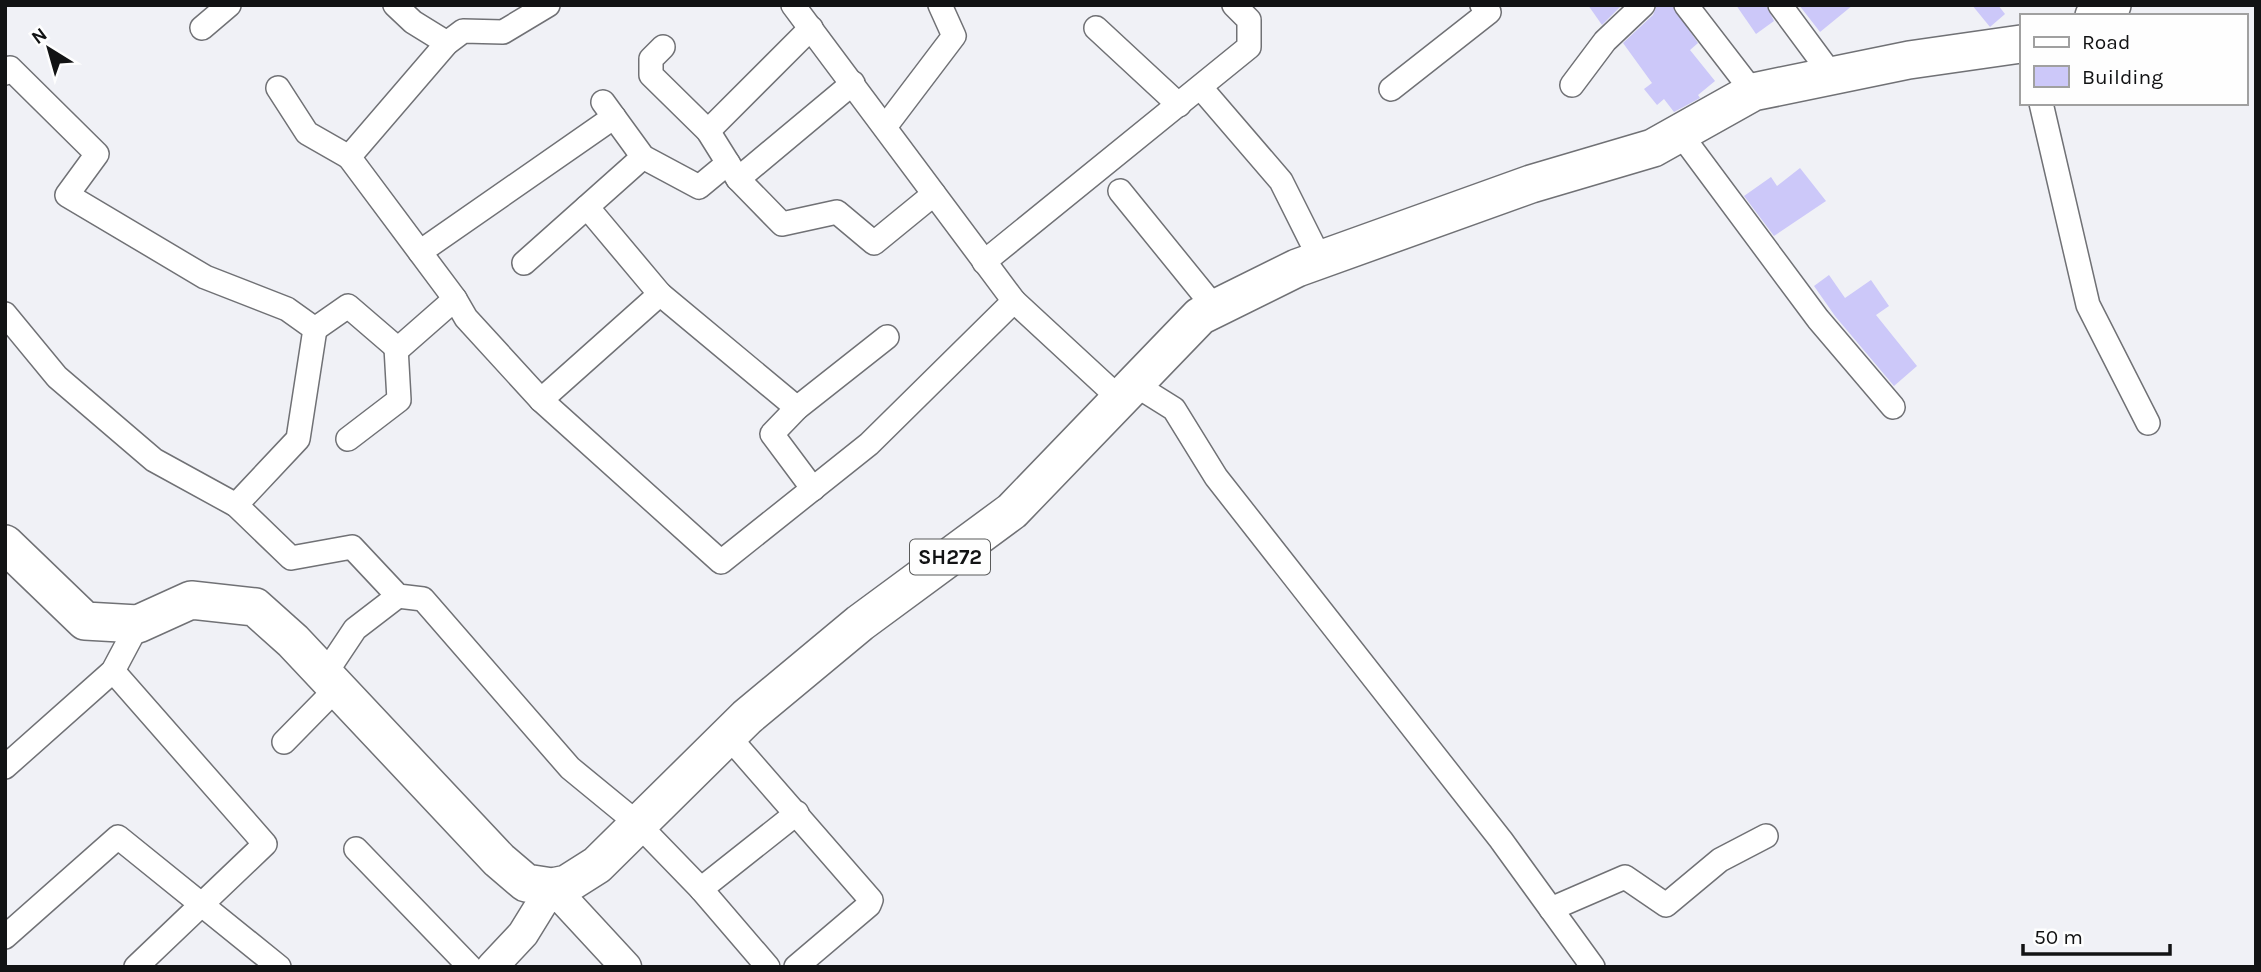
<svg xmlns="http://www.w3.org/2000/svg" width="2261" height="972" font-family="Karla,sans-serif">
  <rect width="100%" height="100%" fill="#f0f1f6"/>
  <g fill="#ccc8f9">
    <polygon points="1588,5 1622,5 1602,25"/>
    <polygon points="1657,5 1672,5 1698,43 1690,50 1715,81 1698,95 1700,98 1674,112 1664,99 1657,105 1644,89 1652,83 1623,43 1653,15"/>
    <polygon points="1736,5 1766,5 1774,21 1756,34"/>
    <polygon points="1799,5 1853,5 1820,32"/>
    <polygon points="1972,5 1998,5 2005,14 1990,27"/>
    <polygon points="1800,168 1826,201 1774,236 1744,196 1771,177 1777,186"/>
    <polygon points="1829,275 1845,298 1871,280 1889,306 1876,315 1917,366 1894,386 1835,316 1814,286"/>
  </g>
  <g fill="none" stroke-linecap="round" stroke-linejoin="round">
    <g stroke="#707175" stroke-width="26">
      <g id="minor">
        <polyline points="395,5 413,22 447,43"/>
        <polyline points="793,5 1014,301"/>
        <polyline points="1686,5 1753,92"/>
        <polyline points="1780,5 1831,74"/>
        <polyline points="202,28 229,5"/>
        <polyline points="1096,28 1179,105"/>
        <polyline points="663,47 651,59 651,75 708,131 738,179 782,224 837,212 874,243 934,194"/>
        <polyline points="5,73 10,68 97,154 67,195 205,277 287,309 315,329 298,439 236,505"/>
        <polyline points="1572,85 1605,41 1643,5"/>
        <polyline points="278,88 307,133 349,157"/>
        <polyline points="1201,88 1281,181 1320,259"/>
        <polyline points="1391,89 1489,12 1482,5"/>
        <polyline points="603,102 643,157 699,187 728,163"/>
        <polyline points="2041,103 2088,305 2148,423"/>
        <polyline points="885,127 954,36 940,5"/>
        <polyline points="708,131 811,28"/>
        <polyline points="1679,132 1818,319 1893,407"/>
        <polyline points="738,179 853,83"/>
        <polyline points="1120,191 1215,308"/>
        <polyline points="587,207 660,294 797,408"/>
        <polyline points="420,252 614,117"/>
        <polyline points="984,262 1249,47 1249,20 1234,5"/>
        <polyline points="524,263 643,157"/>
        <polyline points="455,299 349,157 447,43 463,31 503,32 548,5"/>
        <polyline points="5,314 57,377 154,460 236,505 291,558 352,547 398,596 423,599 570,768 637,823 701,889 768,967"/>
        <polyline points="315,329 348,306 398,349 455,299 466,318 541,400 721,562 869,444 1014,301 1119,398"/>
        <polyline points="1134,384 1174,409 1216,477 1501,840 1593,967"/>
        <polyline points="541,400 660,294"/>
        <polyline points="348,439 399,400 396,347"/>
        <polyline points="813,489 772,434 797,408 887,337"/>
        <polyline points="113,671 265,844 136,967"/>
        <polyline points="325,674 355,629 398,596"/>
        <polyline points="728,736 871,900 869,905 796,967"/>
        <polyline points="284,742 337,688"/>
        <polyline points="5,767 113,671 138,624"/>
        <polyline points="356,849 470,967"/>
        <polyline points="701,889 797,813"/>
        <polyline points="1551,909 1625,877 1666,905 1720,860 1766,836"/>
        <polyline points="5,937 118,837 279,967"/>
      </g>
    </g>
    <g stroke="#707175" stroke-width="33">
      <polyline id="tertiary" points="492,967 523,934 552,887 626,967"/>
    </g>
    <g stroke="#707175" stroke-width="40">
      <g id="primary">
        <polyline points="2094,16 2112,5"/>
        <polyline points="5,544 85,621 138,624 191,600 255,607 293,641 499,860 526,883 552,887 567,884 597,865 747,717 860,623 1012,511 1200,316 1297,268 1531,184 1653,148 1753,92 1909,60 2021,44"/>
      </g>
    </g>
    <use href="#minor" stroke="#fff" stroke-width="23"/>
    <use href="#tertiary" stroke="#fff" stroke-width="30"/>
    <use href="#primary" stroke="#fff" stroke-width="37"/>
  </g>
  <g text-anchor="middle" dominant-baseline="central" stroke-width="5" stroke-linejoin="round" paint-order="stroke">
    <rect fill="#fefefe" stroke="#595a5a" stroke-width="2" x="910" y="539.5" width="80" height="35" rx="5"/>
    <g font-size="21" font-weight="bold" fill="#121314">
      <text x="950" y="557">SH272</text>
    </g>
  </g>
  <rect width="2261" height="972" fill="none" stroke="#121314" stroke-width="14"/>
  <rect x="2020" y="14" width="228" height="91" fill="#fefefe" stroke="#a0a0a0" stroke-width="2"/>
  <rect x="2034" y="37" width="35" height="10" fill="#ffffff" stroke="#a0a0a0" stroke-width="2"/>
  <text x="2082" y="49" font-size="21" fill="#121314">Road</text>
  <rect x="2034" y="66" width="35" height="21" fill="#ccc8f9" stroke="#a0a0a0" stroke-width="2"/>
  <text x="2082" y="84" font-size="21" fill="#121314">Building</text>
  <g transform="translate(49 49) rotate(323)" stroke="#fefefe" stroke-width="5" paint-order="stroke">
  <path d="M0-5L12 26L0 18L-12 26Z" fill="#121314"/>
  <text y="-10" font-size="19" font-weight="bold" text-anchor="middle" fill="#121314">N</text>
  </g>
  <path d="M2023 944v10h147v-10" fill="none" stroke="#121314" stroke-width="3.5"/>
  <text x="2034" y="944" font-size="21" fill="#121314" stroke="#fefefe" stroke-width="5" paint-order="stroke">50 m</text>
</svg>
